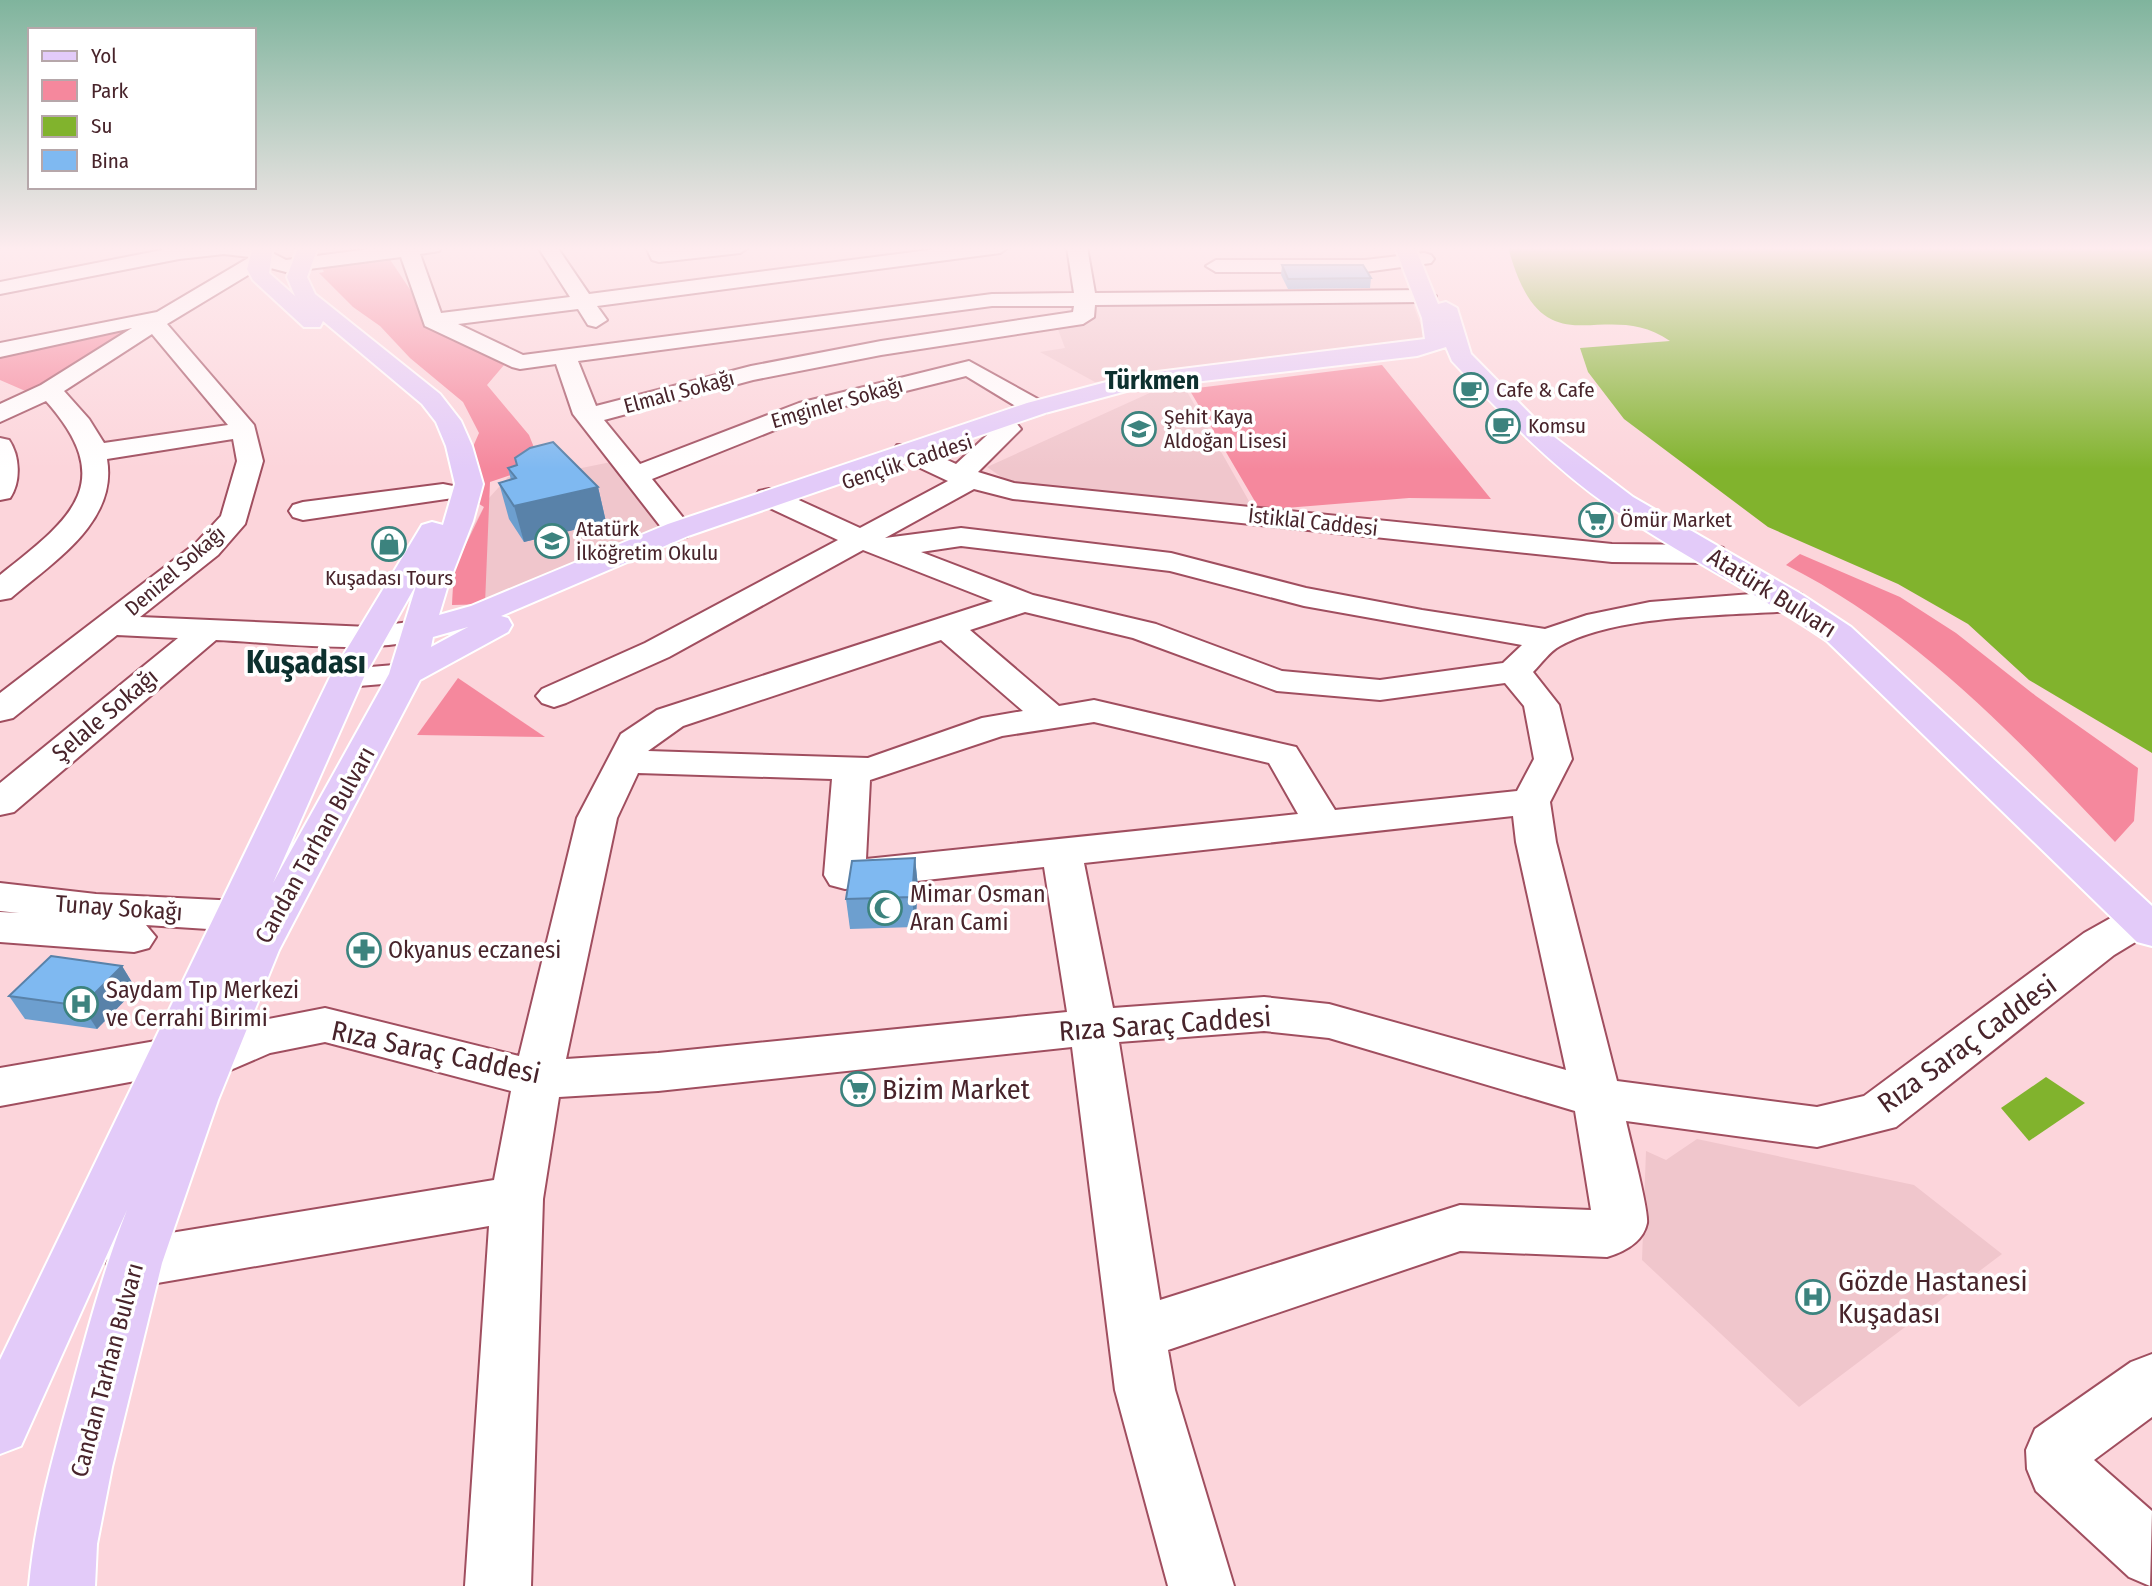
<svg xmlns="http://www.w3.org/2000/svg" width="2152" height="1586" font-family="'Fira Sans Condensed',sans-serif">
  <rect width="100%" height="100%" fill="#fcd5db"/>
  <g fill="#f0c6cc">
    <polygon points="1411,299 1426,339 1417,345 1095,382 1040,352 1065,348 1056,324 1092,300"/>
    <polygon points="1185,388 1254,510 1016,487 987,467 1154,391"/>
    <polygon points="611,462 663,529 485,604 452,605 454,569 470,532 489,498 508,477 552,468 557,473"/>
    <polygon points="1697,1139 1914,1185 2002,1254 1799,1407 1642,1260 1646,1151 1666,1160"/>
  </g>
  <g fill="#f5889d">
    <polygon points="389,258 411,291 428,328 504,365 487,385 529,435 541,465 490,482 485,604 452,605 454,569 484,507 466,496 465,465 479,433 463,402 410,358 380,326 353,307 319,273 324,272 322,268"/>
    <polygon points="149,323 30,393 0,380 0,356"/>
    <polygon points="1382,365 1491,499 1409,498 1260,510 1189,389"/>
    <path d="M 1800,554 L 1900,597 L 1956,633 L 2036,696 L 2138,768 L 2134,821 L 2115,842 C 2017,738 1915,630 1786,565 Z"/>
    <polygon points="458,678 545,737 417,735"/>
  </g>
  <g fill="#81b32d">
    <path d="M 1508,247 L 2152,247 L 2152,753 L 2029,680 L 1968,624 L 1898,584 L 1768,527 L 1624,419 L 1588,372 L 1580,348 L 1670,341 C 1602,294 1543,377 1508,247 Z"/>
    <polygon points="2046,1077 2085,1103 2029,1141 2001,1108"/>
  </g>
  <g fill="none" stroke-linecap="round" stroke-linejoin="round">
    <g stroke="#a04e5f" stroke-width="4">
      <g id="minor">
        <path d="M 177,247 L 261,247 L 286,260 L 384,247 L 441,247 L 439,251 L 420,254 L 441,313 L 570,297 L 538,247 L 557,247 L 589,294 L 952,247 L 1009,247 L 1000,253 L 597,306 L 607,320 L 596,327 L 588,325 L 578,309 L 458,324 L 523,355 L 992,294 L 1074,293 L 1067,247 L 1087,247 L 1095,293 L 1425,290 L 1436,296 L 1425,302 L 1095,305 L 1094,317 L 1083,324 L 881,355 L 753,380 L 604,420 L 640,464 L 799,403 L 969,361 L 1045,403 L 1048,408 L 1045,413 L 1027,413 L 966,376 L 817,413 L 652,479 L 693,530 L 688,536 L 678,539 L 668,536 L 573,414 L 556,364 L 520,369 L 512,367 L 425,326 L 401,257 L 286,272 L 263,266 L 167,324 L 254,425 L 263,461 L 245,524 L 218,555 L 140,617 L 369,627 L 418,621 L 430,624 L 434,631 L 430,638 C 361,655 286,643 216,640 L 14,812 L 0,815 L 0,783 L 178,638 L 117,635 L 13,718 L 0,721 L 0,693 L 196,543 L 221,516 L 237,461 L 233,439 L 107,459 C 118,522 53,562 11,598 L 0,600 L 0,575 C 69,520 120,484 46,401 L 0,422 L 0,404 L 41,385 L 132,328 L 0,357 L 0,343 L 157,312 L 250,257 L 224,254 L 179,259 L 0,294 L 0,282 ZM 992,306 L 1074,306 L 1073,312 L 881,341 L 751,366 L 596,406 L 578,361 ZM 152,334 L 228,425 L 104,443 L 89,419 L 64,391 Z"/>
        <polygon points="646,247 749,247 740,253 659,262 652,260"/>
        <polygon points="1424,253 1431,255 1434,259 1431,263 1365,272 1216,272 1206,266 1216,260 1365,260"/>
        <path d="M 1008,421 L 1017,424 L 1021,429 L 978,472 L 1014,483 L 1612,544 L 1712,545 L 1723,548 L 1727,554 L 1723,560 L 1712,563 L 1612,562 L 1013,499 L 974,489 L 885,538 L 961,528 L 1171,553 L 1306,588 L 1422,610 L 1545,629 L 1587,615 L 1650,602 L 1790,591 L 1801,594 L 1806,601 L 1801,608 L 1790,611 C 1724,616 1618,614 1560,646 C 1550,651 1541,664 1533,672 L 1559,705 L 1572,759 L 1550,802 L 1556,842 L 1617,1081 L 1817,1107 L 1864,1096 L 2084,933 L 2125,910 L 2140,905 L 2152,909 L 2152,932 L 2114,955 L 1896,1127 L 1817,1147 L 1626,1121 C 1630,1140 1649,1210 1647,1223 C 1643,1243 1623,1252 1607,1257 L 1460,1251 L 1168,1350 L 1175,1390 L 1234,1586 L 1168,1586 L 1115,1390 L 1072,1047 L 658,1091 L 559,1097 L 543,1199 L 531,1586 L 465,1586 L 489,1226 L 134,1287 L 115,1280 L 106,1263 L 115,1246 L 134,1239 L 494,1180 L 511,1091 L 325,1042 L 270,1053 L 212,1078 L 195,1073 L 191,1066 L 173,1074 L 0,1106 L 0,1068 L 173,1038 L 190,1043 L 194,1050 L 243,1024 L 325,1008 L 519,1056 L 577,818 L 621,734 L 657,710 L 993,601 L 863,550 L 669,657 L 566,703 L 554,707 L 542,703 L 536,696 L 542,689 L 645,643 L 838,540 L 759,503 L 755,497 L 759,491 L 769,489 L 779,491 L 860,528 L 948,481 L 897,457 L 893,451 L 897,445 L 915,445 L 956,464 L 999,424 ZM 961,546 L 1170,571 L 1304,606 L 1522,645 L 1503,663 L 1380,680 L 1282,671 L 1156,624 L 1033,595 L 921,552 ZM 1025,612 L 1133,638 L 1277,691 L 1380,700 L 1505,683 L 1524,706 L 1534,759 L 1517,791 L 1335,810 L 1296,747 L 1094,700 L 1059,706 L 970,630 ZM 941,640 L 1023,711 L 982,718 L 868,758 L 648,751 L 683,726 ZM 1094,722 L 1269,763 L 1298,814 L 866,859 L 870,780 L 1002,736 ZM 638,773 L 832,779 L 824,875 L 830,885 L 845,889 L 1044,867 L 1067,1012 L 658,1053 L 566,1059 L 617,818 ZM 1513,816 L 1516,842 L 1566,1070 L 1329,1004 L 1264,997 L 1113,1008 L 1084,863 ZM 1264,1031 L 1329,1038 L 1575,1111 L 1591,1210 L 1460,1205 L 1160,1300 L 1119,1042 Z"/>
        <path d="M 0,438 L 9,440 C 20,456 21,482 10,498 L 0,500 Z"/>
        <polygon points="443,484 453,486 457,492 453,498 303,520 293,517 289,511 293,505 303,502"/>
        <polygon points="406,664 418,667 423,674 418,681 347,687 335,684 330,677 335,670"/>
        <polygon points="0,883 96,894 239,901 254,906 260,916 254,926 239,931 146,925 156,937 149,948 134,952 0,942 0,912 19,913 0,911"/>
        <polygon points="2152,1354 2152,1417 2094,1460 2152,1511 2150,1586 2129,1577 2036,1491 2027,1469 2026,1450 2035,1429 2131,1362"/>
      </g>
    </g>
    <g stroke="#fff" stroke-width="4">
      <path id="major" d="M 253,247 L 273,247 L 269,273 L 295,296 L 287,277 L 298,247 L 318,247 L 307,277 L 315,294 L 440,394 L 461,421 L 472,446 L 483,484 L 473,521 L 448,585 L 439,615 L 471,606 L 668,524 L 1027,403 L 1133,375 L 1425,339 L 1422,318 L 1395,247 L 1415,247 L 1438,304 L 1446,302 L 1457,308 L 1471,354 L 1549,433 L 1633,497 L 1801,594 L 1851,627 L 2152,906 L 2152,946 L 2137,942 L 1827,641 C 1758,594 1682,556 1613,509 C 1552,467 1502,414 1452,361 L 1446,347 L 1417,356 L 1134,389 L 1045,413 L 688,536 L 501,616 L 508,618 L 512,625 L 508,632 L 420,680 L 279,950 L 218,1100 L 162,1263 L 112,1467 L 97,1544 L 95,1586 L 29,1586 C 35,1518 54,1454 72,1388 C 88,1328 104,1269 127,1210 L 21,1446 L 0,1454 L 0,1360 L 330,677 L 422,525 L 432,522 L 443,525 L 455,484 L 446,446 L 436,422 L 422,404 L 323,321 L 320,327 L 304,327 L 253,280 L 247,269 ZM 417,583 L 389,674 L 273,883 L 364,677 ZM 468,627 L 431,647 L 433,637 Z"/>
    </g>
    <use href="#minor" fill="#fff" fill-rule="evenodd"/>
    <use href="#major" fill="#e3cbf9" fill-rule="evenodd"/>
  </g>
  <g fill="#6d9fcf">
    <polygon points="1282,265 1371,278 1370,288 1288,289 1281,275"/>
    <polygon points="517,465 598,487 606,522 524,542 509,519 499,483 511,480 508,468"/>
    <polygon points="915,858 918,887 915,927 850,929 846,899"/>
    <polygon points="122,966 136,989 97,1029 25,1019 9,996"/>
  </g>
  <g fill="#5982a9">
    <polygon points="598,487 606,522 524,542 514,506"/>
    <polygon points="915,858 918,887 915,927 912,897"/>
    <polygon points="122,966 136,989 97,1029 82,1006"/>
  </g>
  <g fill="#7fb9f1" stroke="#5982a9" stroke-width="2">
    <polygon points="1282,265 1363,265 1371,278 1288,279"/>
    <polygon points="553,442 598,487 514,506 499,483 516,478 508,468 517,465 515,458 530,448"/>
    <polygon points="915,858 912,897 846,899 852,861"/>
    <polygon points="51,956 122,966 82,1006 9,996"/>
  </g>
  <linearGradient id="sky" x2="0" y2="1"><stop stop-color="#7fb49d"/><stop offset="0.53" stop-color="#feecef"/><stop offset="1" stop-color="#feecef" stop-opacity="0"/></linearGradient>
  <rect width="2152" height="469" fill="url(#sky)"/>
  <defs>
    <g id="cafe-ring" transform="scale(1.75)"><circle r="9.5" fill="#fff" stroke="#3c837e" stroke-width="1.5"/><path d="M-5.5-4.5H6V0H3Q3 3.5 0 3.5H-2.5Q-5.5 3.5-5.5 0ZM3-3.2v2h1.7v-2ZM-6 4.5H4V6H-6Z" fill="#3c837e"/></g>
    <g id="school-ring" transform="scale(1.75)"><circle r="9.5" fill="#fff" stroke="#3c837e" stroke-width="1.5"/><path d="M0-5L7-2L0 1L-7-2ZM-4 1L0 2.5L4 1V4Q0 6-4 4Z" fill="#3c837e"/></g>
    <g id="supermarket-ring" transform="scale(1.75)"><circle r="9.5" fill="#fff" stroke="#3c837e" stroke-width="1.5"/><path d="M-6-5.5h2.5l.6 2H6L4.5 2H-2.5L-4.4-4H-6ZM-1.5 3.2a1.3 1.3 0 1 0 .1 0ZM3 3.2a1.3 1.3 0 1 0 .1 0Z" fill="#3c837e"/></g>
    <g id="shop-ring" transform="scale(1.75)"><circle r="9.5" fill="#fff" stroke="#3c837e" stroke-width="1.5"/><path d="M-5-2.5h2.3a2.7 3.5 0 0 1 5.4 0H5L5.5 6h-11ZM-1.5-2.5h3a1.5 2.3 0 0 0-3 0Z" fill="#3c837e"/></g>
    <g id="mosque-ring" transform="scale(1.75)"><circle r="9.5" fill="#fff" stroke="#3c837e" stroke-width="1.5"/><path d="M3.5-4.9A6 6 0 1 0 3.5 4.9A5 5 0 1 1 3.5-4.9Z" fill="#3c837e"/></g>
    <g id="pharmacy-ring" transform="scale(1.75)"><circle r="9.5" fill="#fff" stroke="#3c837e" stroke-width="1.5"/><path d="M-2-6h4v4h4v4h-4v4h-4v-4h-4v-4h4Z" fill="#3c837e"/></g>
    <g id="hospital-ring" transform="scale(1.75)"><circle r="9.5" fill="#fff" stroke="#3c837e" stroke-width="1.5"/><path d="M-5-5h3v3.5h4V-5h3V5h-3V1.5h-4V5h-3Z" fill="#3c837e"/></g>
  </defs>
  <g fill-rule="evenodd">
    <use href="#cafe-ring" x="1471" y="390"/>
    <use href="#cafe-ring" x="1503" y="426"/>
    <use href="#school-ring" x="1139" y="429"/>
    <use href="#supermarket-ring" x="1596" y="520"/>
    <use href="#school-ring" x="552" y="541"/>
    <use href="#shop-ring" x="389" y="544"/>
    <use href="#mosque-ring" x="885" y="908"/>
    <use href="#pharmacy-ring" x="364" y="950"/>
    <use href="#hospital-ring" x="81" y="1004"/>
    <use href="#supermarket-ring" x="858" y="1089"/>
    <use href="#hospital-ring" x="1813" y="1297"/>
  </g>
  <g text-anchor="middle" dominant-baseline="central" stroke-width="7" stroke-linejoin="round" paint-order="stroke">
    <g font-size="21" fill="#48242b" stroke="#fff" text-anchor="start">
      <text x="1496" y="390">Cafe &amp; Cafe</text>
      <text x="1164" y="417">Şehit Kaya<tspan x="1164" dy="24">Aldoğan Lisesi</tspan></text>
      <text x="1528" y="426">Komsu</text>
      <text x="1620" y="520">Ömür Market</text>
      <text x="576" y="529">Atatürk<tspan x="576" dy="24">İlköğretim Okulu</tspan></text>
      <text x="389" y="578" text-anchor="middle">Kuşadası Tours</text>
    </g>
    <g font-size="21" fill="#48242b" stroke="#fff">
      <text transform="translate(679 392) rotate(-15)">Elmalı Sokağı</text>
      <text transform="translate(837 403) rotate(-16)">Emginler Sokağı</text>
      <text transform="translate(907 462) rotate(-18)">Gençlik Caddesi</text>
      <text transform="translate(1313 522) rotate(6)">İstiklal Caddesi</text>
      <text transform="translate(175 571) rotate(-41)">Denizel Sokağı</text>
    </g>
    <g font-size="24" fill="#48242b" stroke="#fff">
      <text transform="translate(1772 593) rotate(32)">Atatürk Bulvarı</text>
      <text transform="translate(105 715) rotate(-40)">Şelale Sokağı</text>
      <text transform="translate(315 845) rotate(-61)">Candan Tarhan Bulvarı</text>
      <text transform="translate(119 908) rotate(4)">Tunay Sokağı</text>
      <text transform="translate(107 1370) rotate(-75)">Candan Tarhan Bulvarı</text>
    </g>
    <g font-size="24" fill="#48242b" stroke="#fff" text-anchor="start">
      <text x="910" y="894">Mimar Osman<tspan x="910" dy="28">Aran Cami</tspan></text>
      <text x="388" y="950">Okyanus eczanesi</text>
      <text x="106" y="990">Saydam Tıp Merkezi<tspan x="106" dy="28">ve Cerrahi Birimi</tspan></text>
    </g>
    <g font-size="26" font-weight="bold" fill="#0d302e" stroke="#fff">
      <text x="1152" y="380">Türkmen</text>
    </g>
    <g font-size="28" fill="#48242b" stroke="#fff">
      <text transform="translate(1165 1024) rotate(-4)">Rıza Saraç Caddesi</text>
      <text transform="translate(1967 1044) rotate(-36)">Rıza Saraç Caddesi</text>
      <text transform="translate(436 1052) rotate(12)">Rıza Saraç Caddesi</text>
    </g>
    <g font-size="28" fill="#48242b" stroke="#fff" text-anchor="start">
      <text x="882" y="1089">Bizim Market</text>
      <text x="1838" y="1281">Gözde Hastanesi<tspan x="1838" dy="32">Kuşadası</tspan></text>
    </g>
    <g font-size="32" font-weight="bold" fill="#0d302e" stroke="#fff">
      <text x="306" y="662">Kuşadası</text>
    </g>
  </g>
  <rect x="28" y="28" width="228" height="161" fill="#ffffff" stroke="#b6a7aa" stroke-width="2"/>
  <rect x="42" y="51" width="35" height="10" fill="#e3cbf9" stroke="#b6a7aa" stroke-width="2"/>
  <text x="91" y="63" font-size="21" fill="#48242b">Yol</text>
  <rect x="42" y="80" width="35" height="21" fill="#f5889d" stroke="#b6a7aa" stroke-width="2"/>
  <text x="91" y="98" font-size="21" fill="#48242b">Park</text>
  <rect x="42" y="116" width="35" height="21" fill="#81b32d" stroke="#b6a7aa" stroke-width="2"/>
  <text x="91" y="133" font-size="21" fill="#48242b">Su</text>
  <rect x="42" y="150" width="35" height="21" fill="#7fb9f1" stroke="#b6a7aa" stroke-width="2"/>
  <text x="91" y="168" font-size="21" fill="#48242b">Bina</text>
</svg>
